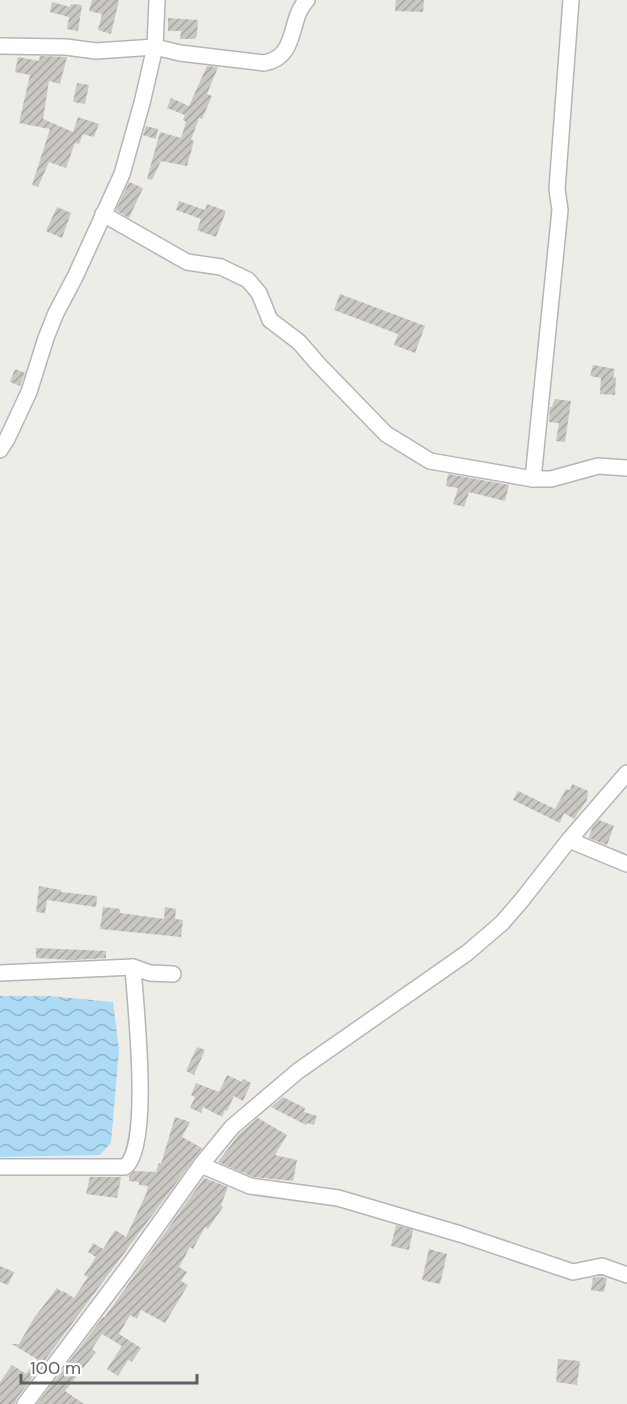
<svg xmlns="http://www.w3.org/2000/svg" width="627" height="1404" font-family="'DM Sans',sans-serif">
  <defs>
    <pattern id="water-waves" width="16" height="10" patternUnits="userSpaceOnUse" patternTransform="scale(1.5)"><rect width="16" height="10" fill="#addbf6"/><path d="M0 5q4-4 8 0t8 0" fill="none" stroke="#90b5cb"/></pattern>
    <pattern id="building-hatch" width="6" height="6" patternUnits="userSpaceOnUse" patternTransform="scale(1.5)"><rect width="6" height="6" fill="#cac7c2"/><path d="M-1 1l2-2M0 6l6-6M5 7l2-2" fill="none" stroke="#a7a5a1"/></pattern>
  </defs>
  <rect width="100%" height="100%" fill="#eeece6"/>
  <polygon fill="url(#water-waves)" points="0,996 50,996 113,1002 119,1050 111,1143 100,1155 0,1157"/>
  <g fill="url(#building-hatch)">
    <polygon points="92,0 119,0 111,34 98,30 102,14 89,11"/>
    <polygon points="396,0 424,0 423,12 395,11"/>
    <polygon points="52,2 70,7 71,4 82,5 78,31 67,29 69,17 50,12"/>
    <polygon points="168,18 198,20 197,36 194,39 180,39 181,31 168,31"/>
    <polygon points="40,56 67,57 60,84 49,81 43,119 73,132 78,117 99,124 94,137 83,134 79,144 75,143 66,168 49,162 38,187 32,185 50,129 19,123 30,75 15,72 18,57 39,61"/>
    <polygon points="207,66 218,67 207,94 212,96 202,119 199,118 191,140 194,141 187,166 161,161 152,180 147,179 160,132 181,138 186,122 183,120 185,115 167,108 171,98 189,106"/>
    <polygon points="77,83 89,85 85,104 73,102"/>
    <polygon points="146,126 158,129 156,139 143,135"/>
    <polygon points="129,182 143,188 129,218 116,210"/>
    <polygon points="179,201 205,210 207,204 226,211 216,237 197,230 201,219 176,210"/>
    <polygon points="57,207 71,213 62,238 46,231"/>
    <polygon points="340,294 425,326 415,353 394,345 398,334 334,310"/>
    <polygon points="593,365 615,369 613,378 616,377 615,395 600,394 601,378 590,376"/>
    <polygon points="15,369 25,373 20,386 10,382"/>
    <polygon points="555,399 571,401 565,442 556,441 559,423 549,422 550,407 552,407"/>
    <polygon points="448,474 509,485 505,501 469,492 464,507 453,504 458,488 446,486"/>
    <polygon points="572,784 588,791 587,800 574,819 564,813 560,823 513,800 518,791 555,809 566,789 570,790"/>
    <polygon points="599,820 614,826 607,845 589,838 592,828"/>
    <polygon points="39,886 61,890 61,892 97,896 96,907 47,900 45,913 36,912"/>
    <polygon points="103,907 120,909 120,913 164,919 165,907 176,909 175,919 183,920 181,937 100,929"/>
    <polygon points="36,948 106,951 106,958 72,960 36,958"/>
    <polygon points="197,1047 205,1050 194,1075 186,1071"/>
    <polygon points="227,1075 242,1082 243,1079 251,1083 243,1101 234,1096 227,1111 225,1110 222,1117 203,1107 201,1113 190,1108 195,1097 191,1095 196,1083 219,1092"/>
    <polygon points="283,1097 305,1108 304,1112 317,1116 314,1125 307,1123 306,1125 271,1107"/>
    <polygon points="175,1117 190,1122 182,1137 202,1148 17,1398 15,1404 0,1404 0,1382 12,1365 26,1374 37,1359 12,1344 19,1344 34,1318 57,1288 62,1292 63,1291 74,1298 88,1277 84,1275 96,1257 88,1252 93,1243 103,1249 115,1230 126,1237 146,1194 148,1186 139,1185 139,1182 129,1181 129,1176 134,1171 156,1172 159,1163 161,1164"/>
    <polygon points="258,1118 287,1135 275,1155 297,1160 293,1181 253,1177 218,1162 239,1134"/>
    <polygon points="90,1177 121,1177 117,1198 86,1194"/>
    <polygon points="204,1178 228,1187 221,1205 223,1207 208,1229 205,1227 193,1249 190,1247 179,1267 187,1272 181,1281 188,1285 165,1323 141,1310 137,1319 130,1315 119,1334 141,1348 132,1362 128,1360 118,1376 107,1369 122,1346 102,1334 92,1349 96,1352 65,1391 84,1404 37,1404 103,1317 104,1318"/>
    <polygon points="396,1225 413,1230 409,1250 391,1246"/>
    <polygon points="429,1249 447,1254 440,1284 422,1280"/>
    <polygon points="0,1266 14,1272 8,1285 0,1282"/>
    <polygon points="599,1277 607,1278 604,1292 591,1290 593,1278"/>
    <polygon points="558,1359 580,1361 577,1385 556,1382"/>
  </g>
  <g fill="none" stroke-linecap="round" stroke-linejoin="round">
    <g stroke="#b3b6b9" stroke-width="18">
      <g id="minor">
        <path d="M 0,46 L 66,47 L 96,51 L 155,47 L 180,53 L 264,63 C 299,57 288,18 307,0"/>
        <polyline points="103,214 187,262 221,267 248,280 259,293 270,320 299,342 319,365 386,434 430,461 533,479 551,479 598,466 627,468"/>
        <polyline points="0,450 7,439 29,392 46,338 56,313 75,277 122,174 142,103 155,47 157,0"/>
        <polyline points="533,479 560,210 557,189 571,0"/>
        <polyline points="569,840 627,864"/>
        <polyline points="0,973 133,967 150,973 173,974"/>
        <polyline points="201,1165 250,1186 338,1198 460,1234 573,1272 602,1266 627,1275"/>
        <path d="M 0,1167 L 125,1167 C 152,1147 135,1003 133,967"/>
        <polyline points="25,1404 128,1267 201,1165 232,1127 298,1071 467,953 502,923 521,901 569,840 627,773"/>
      </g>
    </g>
    <use href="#minor" stroke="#fff" stroke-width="15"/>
  </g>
  <path d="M21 1374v9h176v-9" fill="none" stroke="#5d6164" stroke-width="3"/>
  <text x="30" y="1374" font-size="18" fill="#5d6164" stroke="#ffffff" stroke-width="4.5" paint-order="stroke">100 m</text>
</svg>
